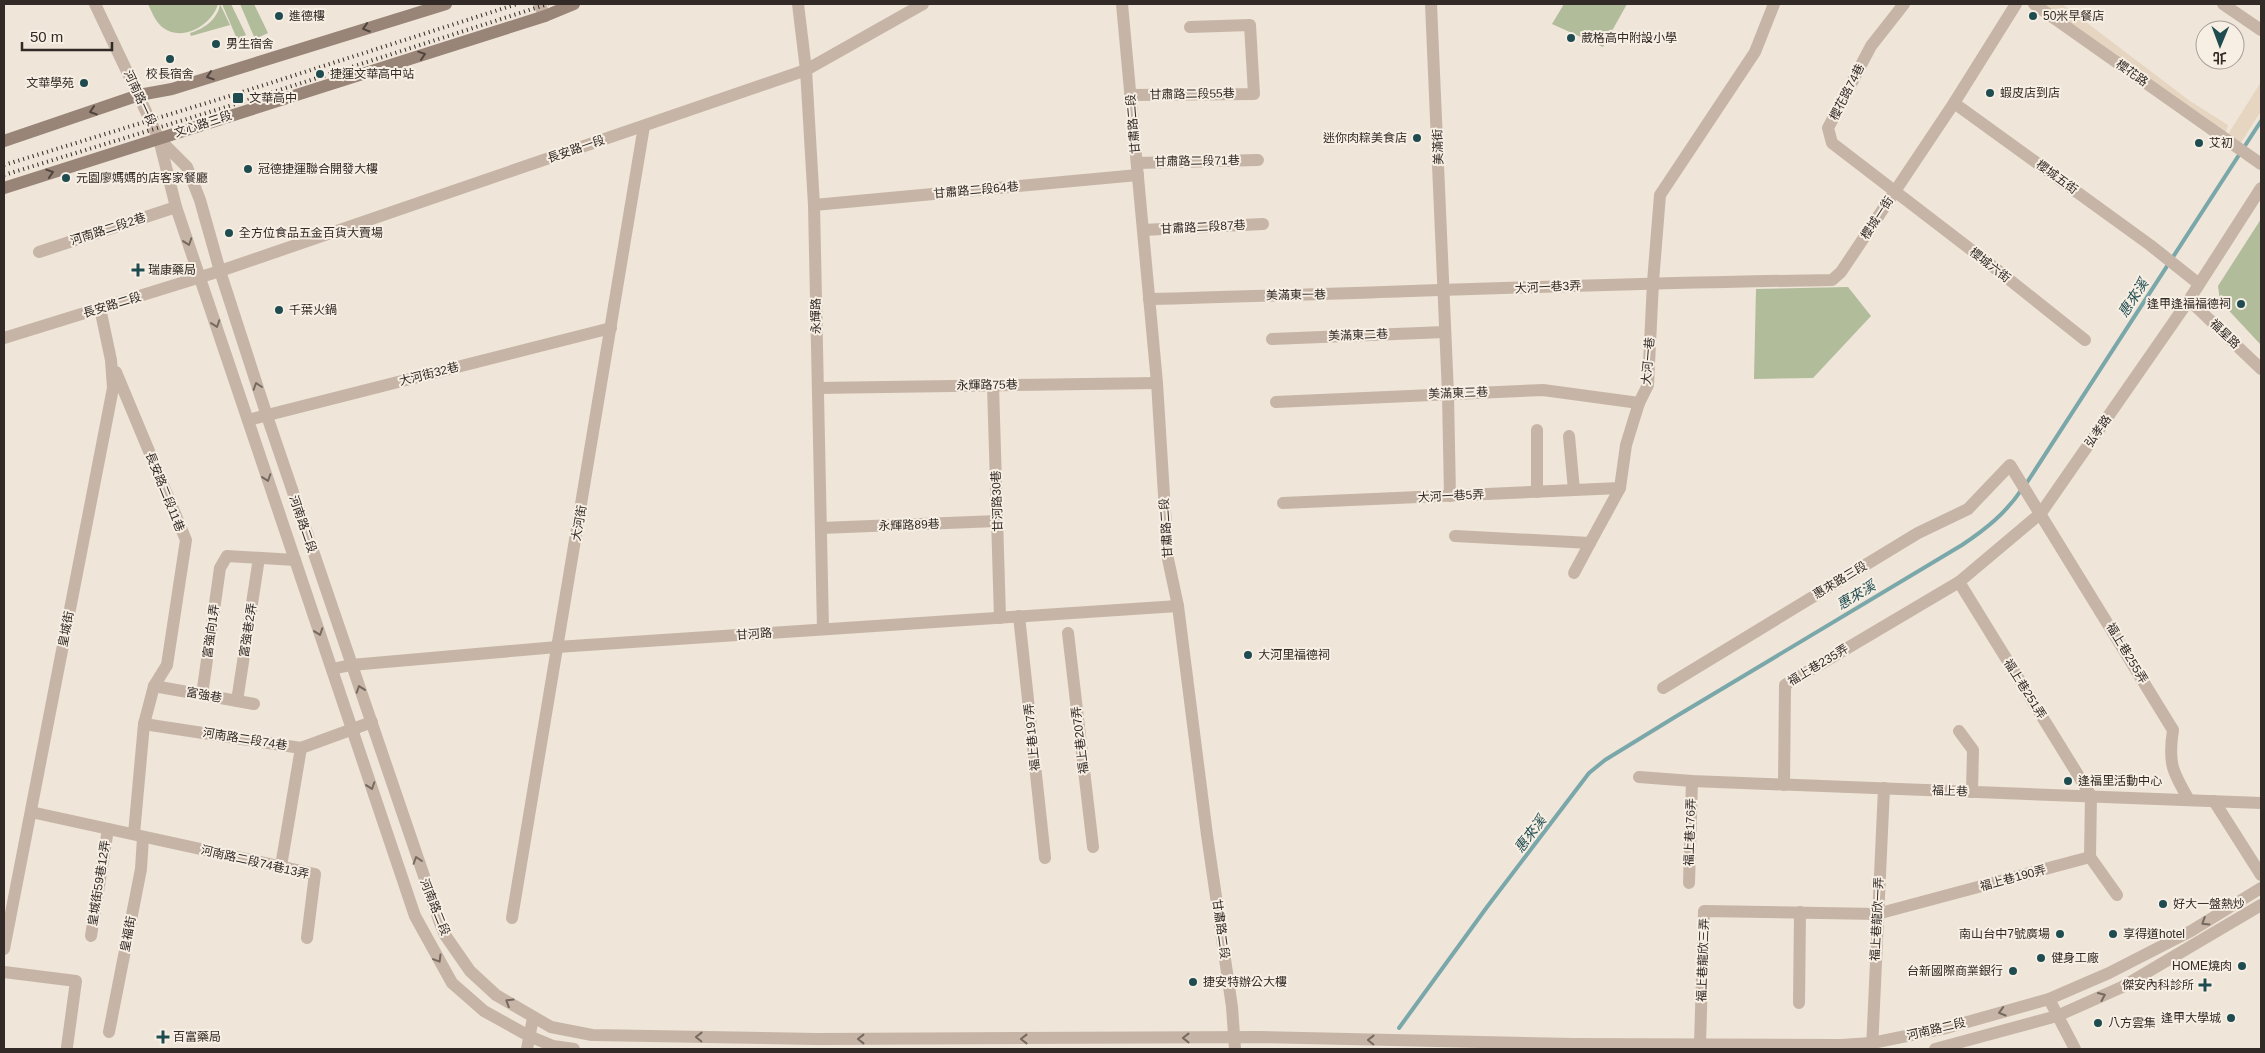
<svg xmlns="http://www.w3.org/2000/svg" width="2265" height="1053" font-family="Arial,'Noto Sans TC',sans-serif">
  <rect width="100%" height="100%" fill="#efe5d9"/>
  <g fill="#b0bc9a">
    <path d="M 148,4 L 218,4 C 212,25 182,43 162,27 C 155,21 152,12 148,4 Z"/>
    <path d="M 220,4 L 230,25 L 191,36 L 190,33 C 204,29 218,19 220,4 Z"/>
    <polygon points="222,4 231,4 246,35 237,39"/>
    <polygon points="240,4 254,4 268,33 255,39"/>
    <polygon points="1564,4 1627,4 1603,47 1552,24"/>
    <polygon points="2261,219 2261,345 2220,301 2218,286"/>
    <polygon points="1848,287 1871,316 1813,378 1754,379 1756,289"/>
  </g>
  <g fill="#e6d6c1">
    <polygon points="2040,4 2062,4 2190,101 2228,125 2225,135"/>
    <polygon points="2261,82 2261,111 2240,144 2225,139"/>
  </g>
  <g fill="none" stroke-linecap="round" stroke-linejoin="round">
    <g stroke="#7aa7a9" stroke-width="4">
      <polyline points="2026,484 2261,121"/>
      <path d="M 1399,1028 L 1487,907 L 1589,773 L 1605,760 L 1675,717 L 1962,545 C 1986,529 2006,513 2022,489"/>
    </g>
    <g stroke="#c6b5a6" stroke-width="12">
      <polyline points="95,4 159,139"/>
      <polyline points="798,4 806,70 814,205 823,629"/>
      <polyline points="1431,4 1448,394 1450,496"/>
      <polyline points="1904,4 1871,46 1828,128 1832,143 1991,265 2085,340"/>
      <polyline points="2034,4 2261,164"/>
      <polyline points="2223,4 2261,30"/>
      <polyline points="1130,95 1254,94 1250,25 1190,27"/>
      <polyline points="1954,103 2150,245 2199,284"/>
      <polyline points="1137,163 1258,160"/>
      <polyline points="814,205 1138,175"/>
      <polyline points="1143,230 1263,224"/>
      <polyline points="39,252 176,207"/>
      <path d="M 1149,299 C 1377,293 1604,283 1832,280 L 1841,272 L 1954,103 L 2016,4"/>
      <polyline points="2189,300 2261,369"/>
      <polyline points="4,338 220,271 806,70 923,4"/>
      <polyline points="1272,339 1445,332"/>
      <polyline points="116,372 186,540 167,665 154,686 144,724 134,834"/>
      <polyline points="993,385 1000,618"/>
      <polyline points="818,388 1157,383"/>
      <polyline points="1276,402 1543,390 1639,403"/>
      <polyline points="248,420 611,328"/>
      <polyline points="1537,430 1537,492"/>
      <polyline points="1569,436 1574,490"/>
      <polyline points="1283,503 1620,488"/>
      <polyline points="821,528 997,521"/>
      <polyline points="1455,536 1590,543 1620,488 1626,445 1639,403 1648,385 1653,282 1660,195 1755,52 1774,4"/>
      <polyline points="1574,573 1590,543"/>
      <polyline points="1019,616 1045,858"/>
      <polyline points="1068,633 1093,847"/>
      <polyline points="332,669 351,665 557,647 1178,606"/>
      <polyline points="154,686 254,704"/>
      <path d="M 1663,688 L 1918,533 L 1968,509 L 2010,465 L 2173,730 C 2168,763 2172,771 2189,800"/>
      <polyline points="202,695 220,568 227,556 295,560"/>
      <polyline points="237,701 259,558"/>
      <polyline points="144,724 301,748 372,722"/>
      <polyline points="1959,731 1973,750 1972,792"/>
      <polyline points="1639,777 1692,781 2261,803"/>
      <polyline points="1784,785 1785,685 1959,582 2041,513 2189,300 2261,188"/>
      <polyline points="2214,801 2261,875"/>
      <polyline points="31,812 315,874 307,938"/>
      <polyline points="2090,857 2117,895"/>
      <polyline points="281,866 301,748"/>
      <polyline points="1689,883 1692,781"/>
      <polyline points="512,918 644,126"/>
      <polyline points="91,936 108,829"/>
      <polyline points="4,949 113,388 111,360 100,308"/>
      <polyline points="4,972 76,981 67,1047"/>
      <polyline points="2049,999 2075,1049"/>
      <polyline points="1799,1003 1800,912"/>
      <polyline points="109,1032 141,869 143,837"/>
      <polyline points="1700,1044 1704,911 1877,914 2090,857 2091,796 1959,582"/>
      <polyline points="1872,1049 1884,788"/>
    </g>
    <g stroke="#c6b5a6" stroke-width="12">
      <polyline points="539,4 545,16"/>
      <polyline points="1122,4 1157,383 1168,559 1178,606 1207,835 1232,1007 1235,1049"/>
      <polyline points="159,139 187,167 200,200 220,271 267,416 440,923 445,935 470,971 496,995 551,1027 592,1035 817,1039 1259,1037 1573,1044 1841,1045 1872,1043 1946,1028 2049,999 2109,973 2191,931 2261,888"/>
      <polyline points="159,139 176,207 415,916 452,983 484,1011 529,1036 553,1046 574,1049"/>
      <polyline points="527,1049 533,1018"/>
      <polyline points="1935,1049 2057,1016 2084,1004 2122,987 2261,905"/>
    </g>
    <g stroke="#998478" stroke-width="12">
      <polyline points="4,141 139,95 172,89 446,4"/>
      <polyline points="4,188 545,16 574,4"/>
    </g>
    <g stroke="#322a26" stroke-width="4" stroke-dasharray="1 4" stroke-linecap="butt">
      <polyline points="4,165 236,94 517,4"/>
      <polyline points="4,175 239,103 548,4"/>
    </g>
  </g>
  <defs><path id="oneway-chevron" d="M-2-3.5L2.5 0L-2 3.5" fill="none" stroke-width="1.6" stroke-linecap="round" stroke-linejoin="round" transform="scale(1.25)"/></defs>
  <g stroke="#51453f">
    <use href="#oneway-chevron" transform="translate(366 28) rotate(163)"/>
    <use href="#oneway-chevron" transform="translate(422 55) rotate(-18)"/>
    <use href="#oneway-chevron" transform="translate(210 76) rotate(162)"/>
    <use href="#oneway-chevron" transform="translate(93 111) rotate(162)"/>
    <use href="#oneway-chevron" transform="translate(50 173) rotate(-18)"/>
  </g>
  <g stroke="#756960">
    <use href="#oneway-chevron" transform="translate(188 242) rotate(71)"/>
    <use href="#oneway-chevron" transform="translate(216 324) rotate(71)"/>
    <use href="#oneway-chevron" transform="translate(257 386) rotate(-108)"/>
    <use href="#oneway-chevron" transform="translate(267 478) rotate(71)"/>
    <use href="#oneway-chevron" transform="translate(319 632) rotate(71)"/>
    <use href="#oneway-chevron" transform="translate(360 689) rotate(-109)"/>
    <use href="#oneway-chevron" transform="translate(371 786) rotate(71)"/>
    <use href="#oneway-chevron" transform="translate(417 860) rotate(-108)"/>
    <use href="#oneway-chevron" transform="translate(2205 922) rotate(148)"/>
    <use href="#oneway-chevron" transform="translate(438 959) rotate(59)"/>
    <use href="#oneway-chevron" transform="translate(2102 996) rotate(-24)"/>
    <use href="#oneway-chevron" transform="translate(509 1002) rotate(-148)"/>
    <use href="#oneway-chevron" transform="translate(2002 1012) rotate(164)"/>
    <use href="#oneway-chevron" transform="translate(699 1037) rotate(-179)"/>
    <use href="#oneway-chevron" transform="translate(1186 1038) rotate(180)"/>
    <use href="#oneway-chevron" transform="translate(861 1039) rotate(180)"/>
    <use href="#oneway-chevron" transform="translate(1024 1039) rotate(180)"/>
    <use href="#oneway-chevron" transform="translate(1371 1040) rotate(-179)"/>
  </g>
  <g fill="#1f4c50" stroke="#f7efe4" stroke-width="2">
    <circle cx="279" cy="16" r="5"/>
    <circle cx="2033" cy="16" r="5"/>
    <circle cx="1571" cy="38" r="5"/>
    <circle cx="216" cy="44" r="5"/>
    <circle cx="170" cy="59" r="5"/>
    <circle cx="320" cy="74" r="5"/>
    <circle cx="84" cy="83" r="5"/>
    <circle cx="1990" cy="93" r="5"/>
    <rect x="232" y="92" width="12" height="12" rx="2.5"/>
    <circle cx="1417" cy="138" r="5"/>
    <circle cx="2199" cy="143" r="5"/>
    <circle cx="248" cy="169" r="5"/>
    <circle cx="66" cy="178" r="5"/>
    <circle cx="229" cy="233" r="5"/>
    <path d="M135.5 262.5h5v5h5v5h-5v5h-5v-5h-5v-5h5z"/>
    <circle cx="2241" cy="304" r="5"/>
    <circle cx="279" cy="310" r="5"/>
    <circle cx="1248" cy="655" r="5"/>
    <circle cx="2068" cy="781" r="5"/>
    <circle cx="2163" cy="904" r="5"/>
    <circle cx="2060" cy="934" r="5"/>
    <circle cx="2113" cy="934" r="5"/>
    <circle cx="2041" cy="958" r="5"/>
    <circle cx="2242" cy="966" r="5"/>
    <circle cx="2013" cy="971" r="5"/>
    <circle cx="1193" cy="982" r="5"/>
    <path d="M2202.5 977.5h5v5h5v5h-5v5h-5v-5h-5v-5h5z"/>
    <circle cx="2231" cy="1018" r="5"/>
    <circle cx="2098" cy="1023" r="5"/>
    <path d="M160.5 1029.5h5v5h5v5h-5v5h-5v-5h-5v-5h5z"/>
  </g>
  <g text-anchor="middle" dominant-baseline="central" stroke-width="4" stroke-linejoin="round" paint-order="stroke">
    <g font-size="12" fill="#322a26" stroke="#f7efe4" text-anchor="start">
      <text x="289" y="16">進德樓</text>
      <text x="2043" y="16">50米早餐店</text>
      <text x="1581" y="38">葳格高中附設小學</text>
      <text x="226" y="44">男生宿舍</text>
      <text x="170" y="74" text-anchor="middle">校長宿舍</text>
      <text x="330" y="74">捷運文華高中站</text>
      <text x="74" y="83" text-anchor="end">文華學苑</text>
      <text x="2000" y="93">蝦皮店到店</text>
      <text x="249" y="98">文華高中</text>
      <text x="1407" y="138" text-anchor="end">迷你肉粽美食店</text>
      <text x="2209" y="143">艾初</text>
      <text x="258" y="169">冠德捷運聯合開發大樓</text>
      <text x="76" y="178">元園廖媽媽的店客家餐廳</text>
      <text x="239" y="233">全方位食品五金百貨大賣場</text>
      <text x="148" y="270">瑞康藥局</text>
      <text x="2231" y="304" text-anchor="end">逢甲逢福福德祠</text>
      <text x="289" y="310">千葉火鍋</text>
      <text x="1258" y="655">大河里福德祠</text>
      <text x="2078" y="781">逢福里活動中心</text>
      <text x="2173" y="904">好大一盤熱炒</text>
      <text x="2050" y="934" text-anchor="end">南山台中7號廣場</text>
      <text x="2123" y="934">享得道hotel</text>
      <text x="2051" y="958">健身工廠</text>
      <text x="2232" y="966" text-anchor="end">HOME燒肉</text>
      <text x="2003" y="971" text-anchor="end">台新國際商業銀行</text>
      <text x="1203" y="982">捷安特辦公大樓</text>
      <text x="2194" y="985" text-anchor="end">傑安內科診所</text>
      <text x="2221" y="1018" text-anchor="end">逢甲大學城</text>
      <text x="2108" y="1023">八方雲集</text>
      <text x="173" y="1037">百富藥局</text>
    </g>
    <g font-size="12" fill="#322a26" stroke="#f7efe4">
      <text transform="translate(2132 73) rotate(35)">櫻花路</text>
      <text transform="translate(1847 92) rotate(-63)">櫻花路74巷</text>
      <text transform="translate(1192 94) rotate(-1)">甘肅路二段55巷</text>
      <text transform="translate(140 98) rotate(65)">河南路一段</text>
      <text transform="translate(203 124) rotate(-18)">文心路三段</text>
      <text transform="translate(1133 124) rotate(-95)">甘肅路二段</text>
      <text transform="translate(1438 147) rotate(-92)">美滿街</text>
      <text transform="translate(576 149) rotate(-19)">長安路一段</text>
      <text transform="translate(1197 161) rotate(-1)">甘肅路二段71巷</text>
      <text transform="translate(2057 177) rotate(36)">櫻城五街</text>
      <text transform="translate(976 190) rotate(-5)">甘肅路二段64巷</text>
      <text transform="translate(1877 218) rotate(-57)">櫻城一街</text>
      <text transform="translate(1203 227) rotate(-3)">甘肅路二段87巷</text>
      <text transform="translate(108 229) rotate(-18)">河南路二段2巷</text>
      <text transform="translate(1990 265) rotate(38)">櫻城六街</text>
      <text transform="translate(1548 287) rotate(-3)">大河一巷3弄</text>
      <text transform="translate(1296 295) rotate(-1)">美滿東一巷</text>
      <text transform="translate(112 305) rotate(-17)">長安路二段</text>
      <text transform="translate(816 316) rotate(-91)">永輝路</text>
      <text transform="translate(2225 334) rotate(44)">福星路</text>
      <text transform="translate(1358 335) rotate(-2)">美滿東二巷</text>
      <text transform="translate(1648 361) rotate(-85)">大河一巷</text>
      <text transform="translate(429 374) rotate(-14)">大河街32巷</text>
      <text transform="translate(987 385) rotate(-1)">永輝路75巷</text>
      <text transform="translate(1458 393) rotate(-2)">美滿東三巷</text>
      <text transform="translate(2098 431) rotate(-55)">弘孝路</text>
      <text transform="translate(165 492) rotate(68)">長安路二段11巷</text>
      <text transform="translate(1451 496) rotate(-3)">大河一巷5弄</text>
      <text transform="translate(997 501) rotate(-92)">甘河路30巷</text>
      <text transform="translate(579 523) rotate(-80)">大河街</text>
      <text transform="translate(303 524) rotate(71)">河南路二段</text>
      <text transform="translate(909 525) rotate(-2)">永輝路89巷</text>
      <text transform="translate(1166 528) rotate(-94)">甘肅路二段</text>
      <text transform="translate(1840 580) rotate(-31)">惠來路三段</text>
      <text transform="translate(66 629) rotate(-79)">皇城街</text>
      <text transform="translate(248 630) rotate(-81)">富強巷2弄</text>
      <text transform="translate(211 631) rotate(-82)">富強向1弄</text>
      <text transform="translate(754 634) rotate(-4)">甘河路</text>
      <text transform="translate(2127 653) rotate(59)">福上巷255弄</text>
      <text transform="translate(1818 665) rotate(-31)">福上巷235弄</text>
      <text transform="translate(2025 689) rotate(58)">福上巷251弄</text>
      <text transform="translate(204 695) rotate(10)">富強巷</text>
      <text transform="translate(1032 737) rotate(-96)">福上巷197弄</text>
      <text transform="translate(245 739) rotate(9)">河南路二段74巷</text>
      <text transform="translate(1080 740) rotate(-97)">福上巷207弄</text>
      <text transform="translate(1950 791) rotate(2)">福上巷</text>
      <text transform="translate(1690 832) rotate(-88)">福上巷176弄</text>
      <text transform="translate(255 862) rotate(13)">河南路二段74巷13弄</text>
      <text transform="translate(2013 878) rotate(-15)">福上巷190弄</text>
      <text transform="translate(99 883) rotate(-81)">皇城街59巷12弄</text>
      <text transform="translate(435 907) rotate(68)">河南路二段</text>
      <text transform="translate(1877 919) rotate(-87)">福上巷龍欣一弄</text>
      <text transform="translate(1221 929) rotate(82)">甘肅路二段</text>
      <text transform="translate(128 934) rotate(-79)">皇福街</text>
      <text transform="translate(1703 960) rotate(-88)">福上巷龍欣三弄</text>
      <text transform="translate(1936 1029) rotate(-13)">河南路二段</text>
    </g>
    <g font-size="14" font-style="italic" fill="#1f4c50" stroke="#f7efe4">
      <text transform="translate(2133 298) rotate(-57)">惠來溪</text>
      <text transform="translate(1856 595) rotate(-31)">惠來溪</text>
      <text transform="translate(1530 834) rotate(-53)">惠來溪</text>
    </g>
  </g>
  <rect width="2265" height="1053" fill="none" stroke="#322a26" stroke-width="10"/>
  <g transform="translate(2220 45) rotate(181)"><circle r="24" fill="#f7efe4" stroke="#a8a098"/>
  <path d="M0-4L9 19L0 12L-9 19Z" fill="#1f4c50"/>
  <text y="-8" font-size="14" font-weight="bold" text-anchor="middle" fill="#322a26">北</text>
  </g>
  <path d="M22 42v8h90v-8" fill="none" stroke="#322a26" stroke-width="2.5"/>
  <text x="30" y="42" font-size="15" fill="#322a26" stroke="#f7efe4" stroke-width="4" paint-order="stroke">50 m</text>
</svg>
